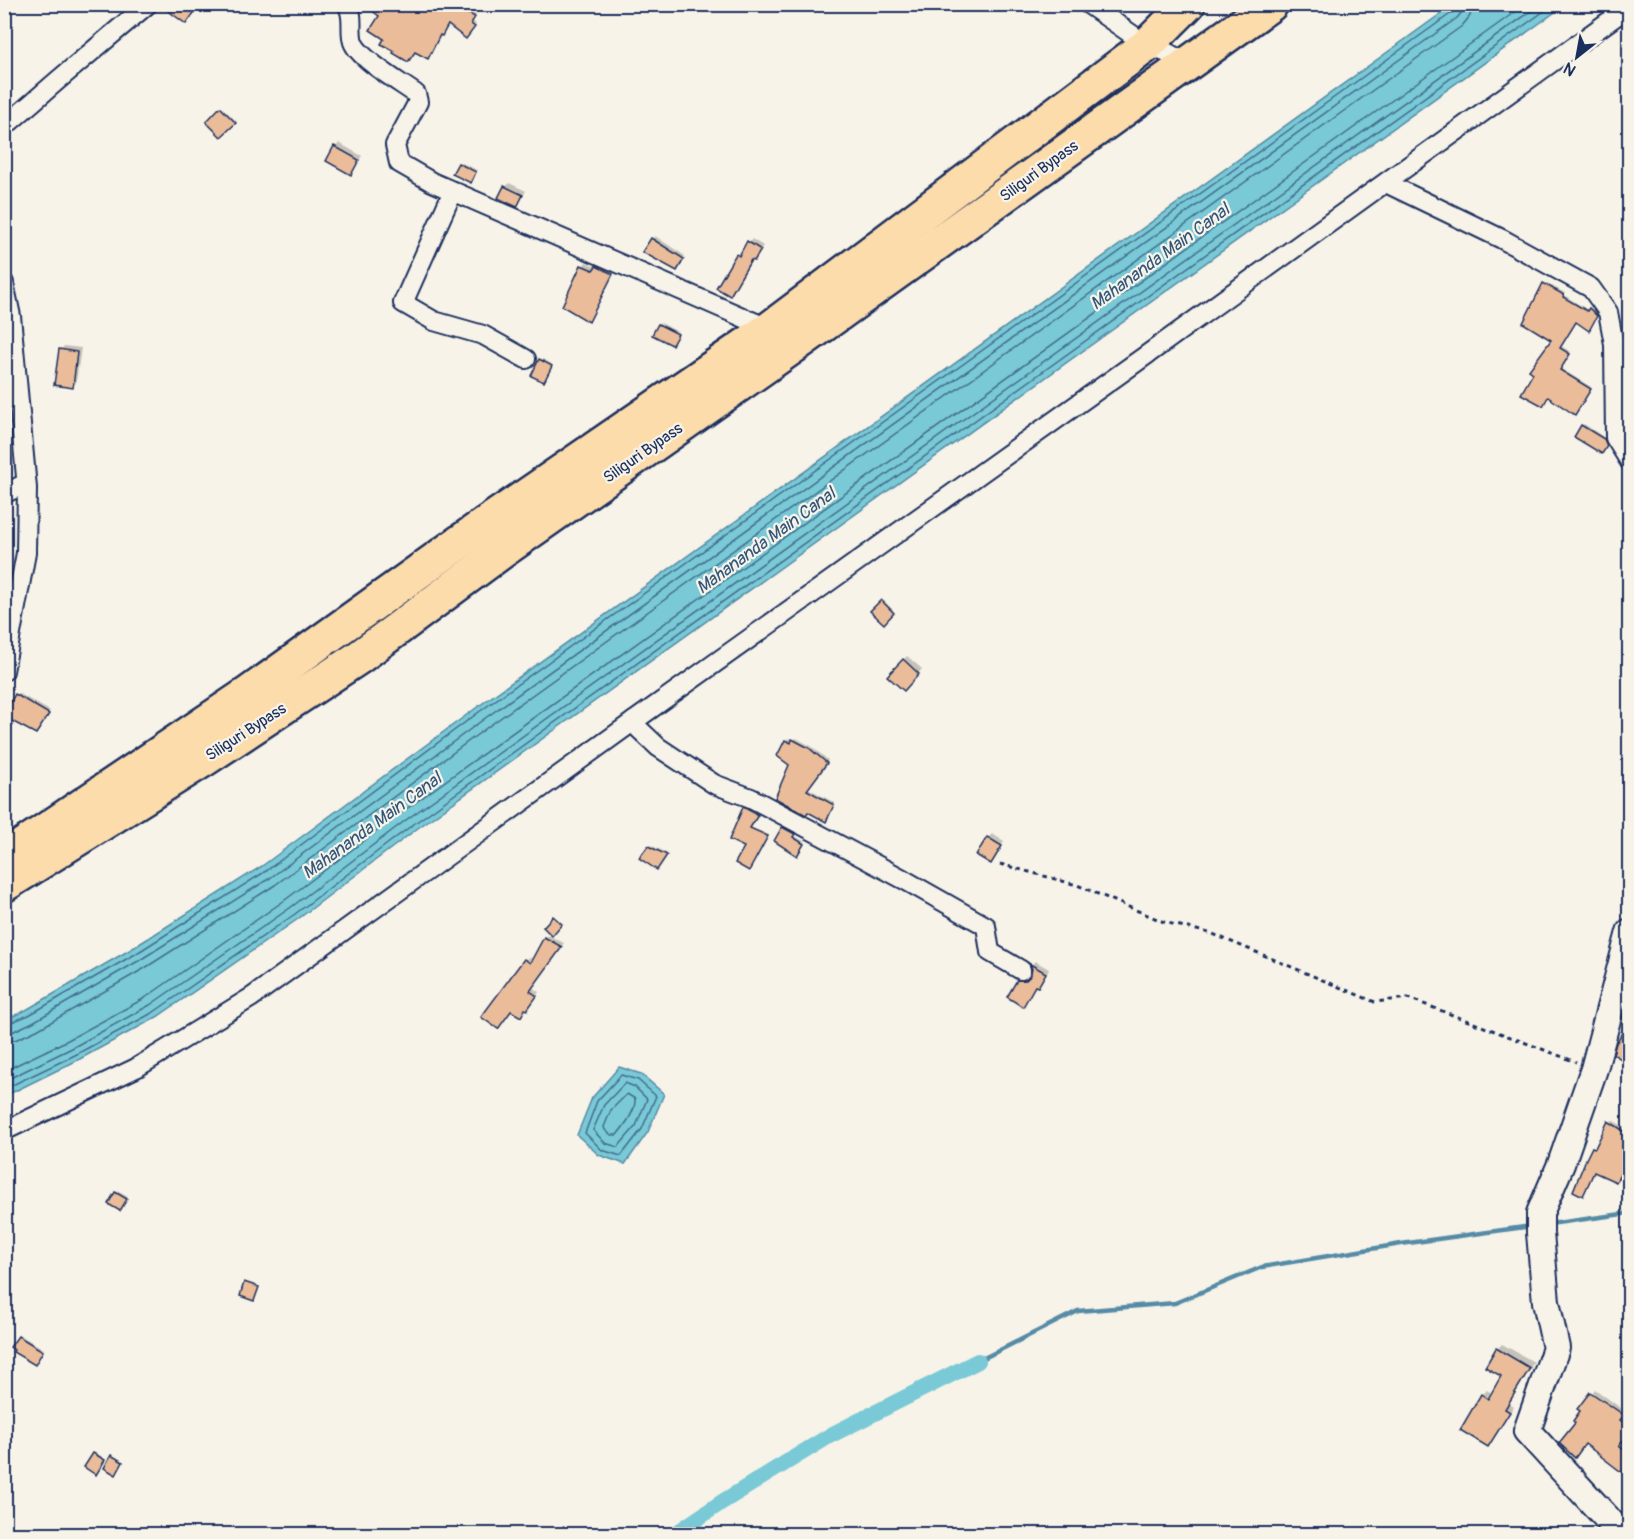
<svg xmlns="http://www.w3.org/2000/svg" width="1634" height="1539" font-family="Pangolin,sans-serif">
  <rect width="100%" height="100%" fill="#f7f3e8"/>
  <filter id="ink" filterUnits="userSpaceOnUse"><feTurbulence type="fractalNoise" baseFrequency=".0167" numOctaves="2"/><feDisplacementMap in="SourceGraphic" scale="12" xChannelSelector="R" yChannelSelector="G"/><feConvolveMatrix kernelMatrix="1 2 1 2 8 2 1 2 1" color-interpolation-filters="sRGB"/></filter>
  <g filter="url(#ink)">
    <g fill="#7ac9d6" stroke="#548ba6" stroke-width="1.5">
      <polygon points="1453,5 1565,5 418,828 298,919 157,1017 78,1060 5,1096 5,1020 26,1010 133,948 262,866 476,708"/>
      <polygon points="619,1067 641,1074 664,1094 648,1132 625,1164 599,1155 577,1135 592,1098"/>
    </g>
    <g fill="#0003">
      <polygon points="163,4 191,4 197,9 190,19"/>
      <polygon points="366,4 456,4 476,15 472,21 476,24 468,34 448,24 430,54 386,38 381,15"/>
      <polygon points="222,107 236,121 221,135 208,122"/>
      <polygon points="339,143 362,156 350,173 336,147"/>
      <polygon points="460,162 477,170 472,180 459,164"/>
      <polygon points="509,183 526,191 517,205 500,198"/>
      <polygon points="655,236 685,256 679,267 644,252"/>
      <polygon points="752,239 763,246 756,256 752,258 730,294 737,255 740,252 742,253"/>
      <polygon points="586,262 597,267 601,263 615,270 592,316 589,320 564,306 583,266"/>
      <polygon points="1546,283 1565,293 1564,295 1589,311 1591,308 1598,314 1590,327 1576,321 1561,346 1571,352 1560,368 1591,387 1576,411 1548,396 1554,339 1544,284"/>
      <polygon points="661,323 678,332 673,342 654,334"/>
      <polygon points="64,346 81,348 76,383 72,387 61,350"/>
      <polygon points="542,359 552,364 545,379 540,360"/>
      <polygon points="4,420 10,423 4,434"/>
      <polygon points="1584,424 1605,438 1607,443 1603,451 1576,436"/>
      <polygon points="883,600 894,611 884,622 873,611"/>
      <polygon points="907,656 922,669 904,689 889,676"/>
      <polygon points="18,693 50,711 38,730 16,695"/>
      <polygon points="788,738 793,741 796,738 811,746 828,760 808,788 835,803 825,820 791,764 778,756"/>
      <polygon points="745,806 759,813 750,827 769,835 750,868 746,846"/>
      <polygon points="784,826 795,832 793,835 805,842 798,853 783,828"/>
      <polygon points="992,834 1004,841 995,858 988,838"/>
      <polygon points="650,845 667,853 658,867 649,847"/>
      <polygon points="548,935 564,943 532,987 539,992 530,1005 524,1011 511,1009 525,960 529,957 533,960"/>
      <polygon points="1035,961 1049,969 1042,982 1038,985 1036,984 1026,1001 1018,981 1022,977 1032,977 1034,969 1032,964"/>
      <polygon points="1612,1120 1630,1130 1630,1156 1618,1178 1595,1170 1585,1192 1594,1148 1598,1146"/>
      <polygon points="117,1191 128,1197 122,1208 116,1193"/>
      <polygon points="20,1335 44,1349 36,1362 19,1337"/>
      <polygon points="1502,1344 1534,1362 1509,1404 1514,1406 1488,1446 1482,1395 1487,1390 1493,1394 1503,1375 1497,1349"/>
      <polygon points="1595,1389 1630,1415 1630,1476 1586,1443 1577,1422 1582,1411 1580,1409"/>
      <polygon points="95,1452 105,1459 97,1471 94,1454"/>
    </g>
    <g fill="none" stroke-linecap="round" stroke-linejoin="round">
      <g stroke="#416d8e" stroke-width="1.5">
        <polyline points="4,1025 29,1015 137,953 266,871 479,712 1453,12 1456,4"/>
        <polyline points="4,1033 12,1032 33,1022 140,960 270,878 484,719 1457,18 1462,12 1463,4"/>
        <polyline points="4,1042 15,1040 37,1030 145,968 275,885 489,726 1462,26 1470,16 1472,4"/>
        <polyline points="4,1071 68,1040 145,998 285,900 405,810 1526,4"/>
        <polygon points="621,1075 638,1080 656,1096 642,1129 621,1156 602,1150 585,1133 597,1101"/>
        <polyline points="4,1081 72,1048 150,1005 290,908 410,817 1541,4"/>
        <polygon points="625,1083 635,1087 647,1099 636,1126 618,1147 605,1143 593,1130 604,1105"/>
        <polyline points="4,1089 75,1055 154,1012 295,914 415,823 1554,4"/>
        <path d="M 627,1094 L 635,1099 C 636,1111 625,1125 617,1135 L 611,1135 L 605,1130 L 604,1127 L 611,1110 Z"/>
      </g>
      <g stroke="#548ba6" stroke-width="4.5">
        <polyline points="1549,1224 1630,1213"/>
        <polyline points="978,1361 1078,1311 1175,1303 1262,1267 1401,1244 1532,1226"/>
      </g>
      <polyline stroke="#7ac9d6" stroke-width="16" points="675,1534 722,1502 831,1435 978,1361"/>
    </g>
    <g fill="#eabc9a" stroke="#1b2f5e" stroke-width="1.5">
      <polygon points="159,4 182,4 194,13 186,24"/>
      <polygon points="363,4 450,4 475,17 471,24 475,27 466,39 448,25 442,36 440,35 428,59 415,52 408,62 393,53 394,51 381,44 384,39 370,30 379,16"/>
      <polygon points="220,107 236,123 221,137 206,122"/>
      <polygon points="334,146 359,160 351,175 326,161"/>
      <polygon points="458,163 476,172 471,183 452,174"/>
      <polygon points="504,186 523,195 517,207 498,198"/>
      <polygon points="651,238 684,259 677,271 642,252"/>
      <polygon points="747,241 761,250 754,261 751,260 730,296 716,288 736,254 739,256"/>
      <polygon points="581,265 593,270 596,266 613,274 589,322 562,306"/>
      <polygon points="1543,283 1564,295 1563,297 1587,311 1589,308 1597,316 1589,331 1576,322 1560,348 1570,354 1560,370 1591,389 1575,415 1548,397 1543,406 1521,394 1533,373 1529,370 1551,340 1523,323"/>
      <polygon points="658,324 678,334 672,345 652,335"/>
      <polygon points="59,349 77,352 73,388 54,385"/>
      <polygon points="539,359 552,366 544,382 531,376"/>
      <polygon points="1581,425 1604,439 1607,446 1602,454 1574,437"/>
      <polygon points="881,600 894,613 884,624 870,611"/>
      <polygon points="903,659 919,674 904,691 887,676"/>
      <polygon points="15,694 49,714 36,734 4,717 4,713"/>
      <polygon points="792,739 809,748 827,763 807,790 834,805 826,822 808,812 806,815 775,798 789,765 777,756 785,740 791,743"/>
      <polygon points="743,807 758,815 750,828 768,836 749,871 735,863 744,847 729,840"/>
      <polygon points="782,827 795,834 793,837 804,844 797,856 774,841"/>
      <polygon points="987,837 1002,846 991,864 976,855"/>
      <polygon points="648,846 667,855 657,870 639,858"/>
      <polygon points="553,916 562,924 552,936 543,927"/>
      <polygon points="544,937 562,947 530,991 537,996 527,1010 525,1009 521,1017 511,1011 498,1029 481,1017 524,959 530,963"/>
      <polygon points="1030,964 1046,973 1038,987 1035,986 1023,1007 1007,997 1017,980 1026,980 1030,976 1032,969"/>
      <polygon points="1629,1021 1629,1064 1613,1054 1616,1043"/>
      <polygon points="1608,1121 1629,1134 1629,1157 1616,1182 1594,1172 1583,1196 1573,1191 1586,1159 1592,1147 1595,1148"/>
      <polygon points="115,1192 127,1199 120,1211 108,1204"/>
      <polygon points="244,1282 259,1287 254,1301 240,1296"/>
      <polygon points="18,1336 43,1351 35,1365 13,1352 14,1350 10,1347"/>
      <polygon points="1496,1348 1530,1368 1505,1409 1510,1412 1488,1447 1460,1430 1481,1394 1488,1399 1501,1376 1485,1367"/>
      <polygon points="1590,1392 1624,1415 1620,1420 1629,1426 1629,1432 1619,1446 1629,1454 1629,1478 1585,1444 1575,1458 1559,1443 1575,1423 1573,1421 1580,1411 1577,1409"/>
      <polygon points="93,1453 105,1460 96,1475 84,1467"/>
      <polygon points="111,1455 123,1462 116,1475 104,1468"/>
    </g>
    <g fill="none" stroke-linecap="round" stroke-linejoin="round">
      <g stroke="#1b2f5e" stroke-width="22">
        <g id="street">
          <path d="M 347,4 C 355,17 349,29 353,42 C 359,59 401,83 416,94 L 418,102 L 395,145 L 399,163 L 432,182 L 772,330"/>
          <polyline points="1088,4 1147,45 1170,54 1187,64"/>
          <polyline points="4,127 57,81 148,4"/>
          <polyline points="1386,183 1502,239 1591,288 1608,312 1614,344 1615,438 1630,462"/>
          <polyline points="453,191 403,303 434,321 483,335 526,359"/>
          <polyline points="4,283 11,316 27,488 26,553 4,671"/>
          <polyline points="4,494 26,483"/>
          <polyline points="634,721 639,729 658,747 714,784 751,798 903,879 986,926 990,952 1021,970"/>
          <polyline points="4,1131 136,1068 252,997 634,721 1145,356 1630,6"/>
        </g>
      </g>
      <g stroke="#1b2f5e" stroke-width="30">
        <polyline id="secondary" points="1625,1534 1616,1528 1527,1431 1556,1348 1546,1302 1540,1233 1540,1213 1561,1164 1594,1069 1630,932"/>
      </g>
      <g stroke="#1b2f5e" stroke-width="38">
        <g id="highway">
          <polyline points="4,858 249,693 485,524 769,329 1147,45 1188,4"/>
          <polyline points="4,885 205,759 358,658 504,550 797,344 1271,4"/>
        </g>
      </g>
      <polyline stroke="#1b2f5e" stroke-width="3" stroke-dasharray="4.5 4.5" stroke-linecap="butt" points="1000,864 1077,885 1164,922 1213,934 1375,1002 1408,998 1576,1062"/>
      <use href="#street" stroke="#f7f3e8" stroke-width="18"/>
      <use href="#secondary" stroke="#f7f3e8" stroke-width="26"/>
      <use href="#highway" stroke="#fddcac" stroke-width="33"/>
    </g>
  </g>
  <g text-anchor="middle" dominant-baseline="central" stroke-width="4.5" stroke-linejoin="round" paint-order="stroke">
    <g font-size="16" fill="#1b2f5e" stroke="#f7f3e8">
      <text transform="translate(1039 171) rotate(-36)">Siliguri Bypass</text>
      <text transform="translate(643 453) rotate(-35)">Siliguri Bypass</text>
      <text transform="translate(246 732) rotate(-33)">Siliguri Bypass</text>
    </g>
    <g font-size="18" font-style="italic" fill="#33567c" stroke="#f7f3e8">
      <text transform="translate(1160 257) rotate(-36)">Mahananda Main Canal</text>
      <text transform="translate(766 541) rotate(-36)">Mahananda Main Canal</text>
      <text transform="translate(372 826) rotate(-36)">Mahananda Main Canal</text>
    </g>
  </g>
  <rect width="1634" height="1539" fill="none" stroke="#f7f3e8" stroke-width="24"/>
  <rect x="12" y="12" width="1610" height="1515" fill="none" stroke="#1b2f5e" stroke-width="2" filter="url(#ink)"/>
  <g transform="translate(1577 57) rotate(211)" stroke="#f7f3e8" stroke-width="4.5" paint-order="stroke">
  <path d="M0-4.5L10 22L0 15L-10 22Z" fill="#1b2f5e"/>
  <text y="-9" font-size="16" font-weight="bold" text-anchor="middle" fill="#1b2f5e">N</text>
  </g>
</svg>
